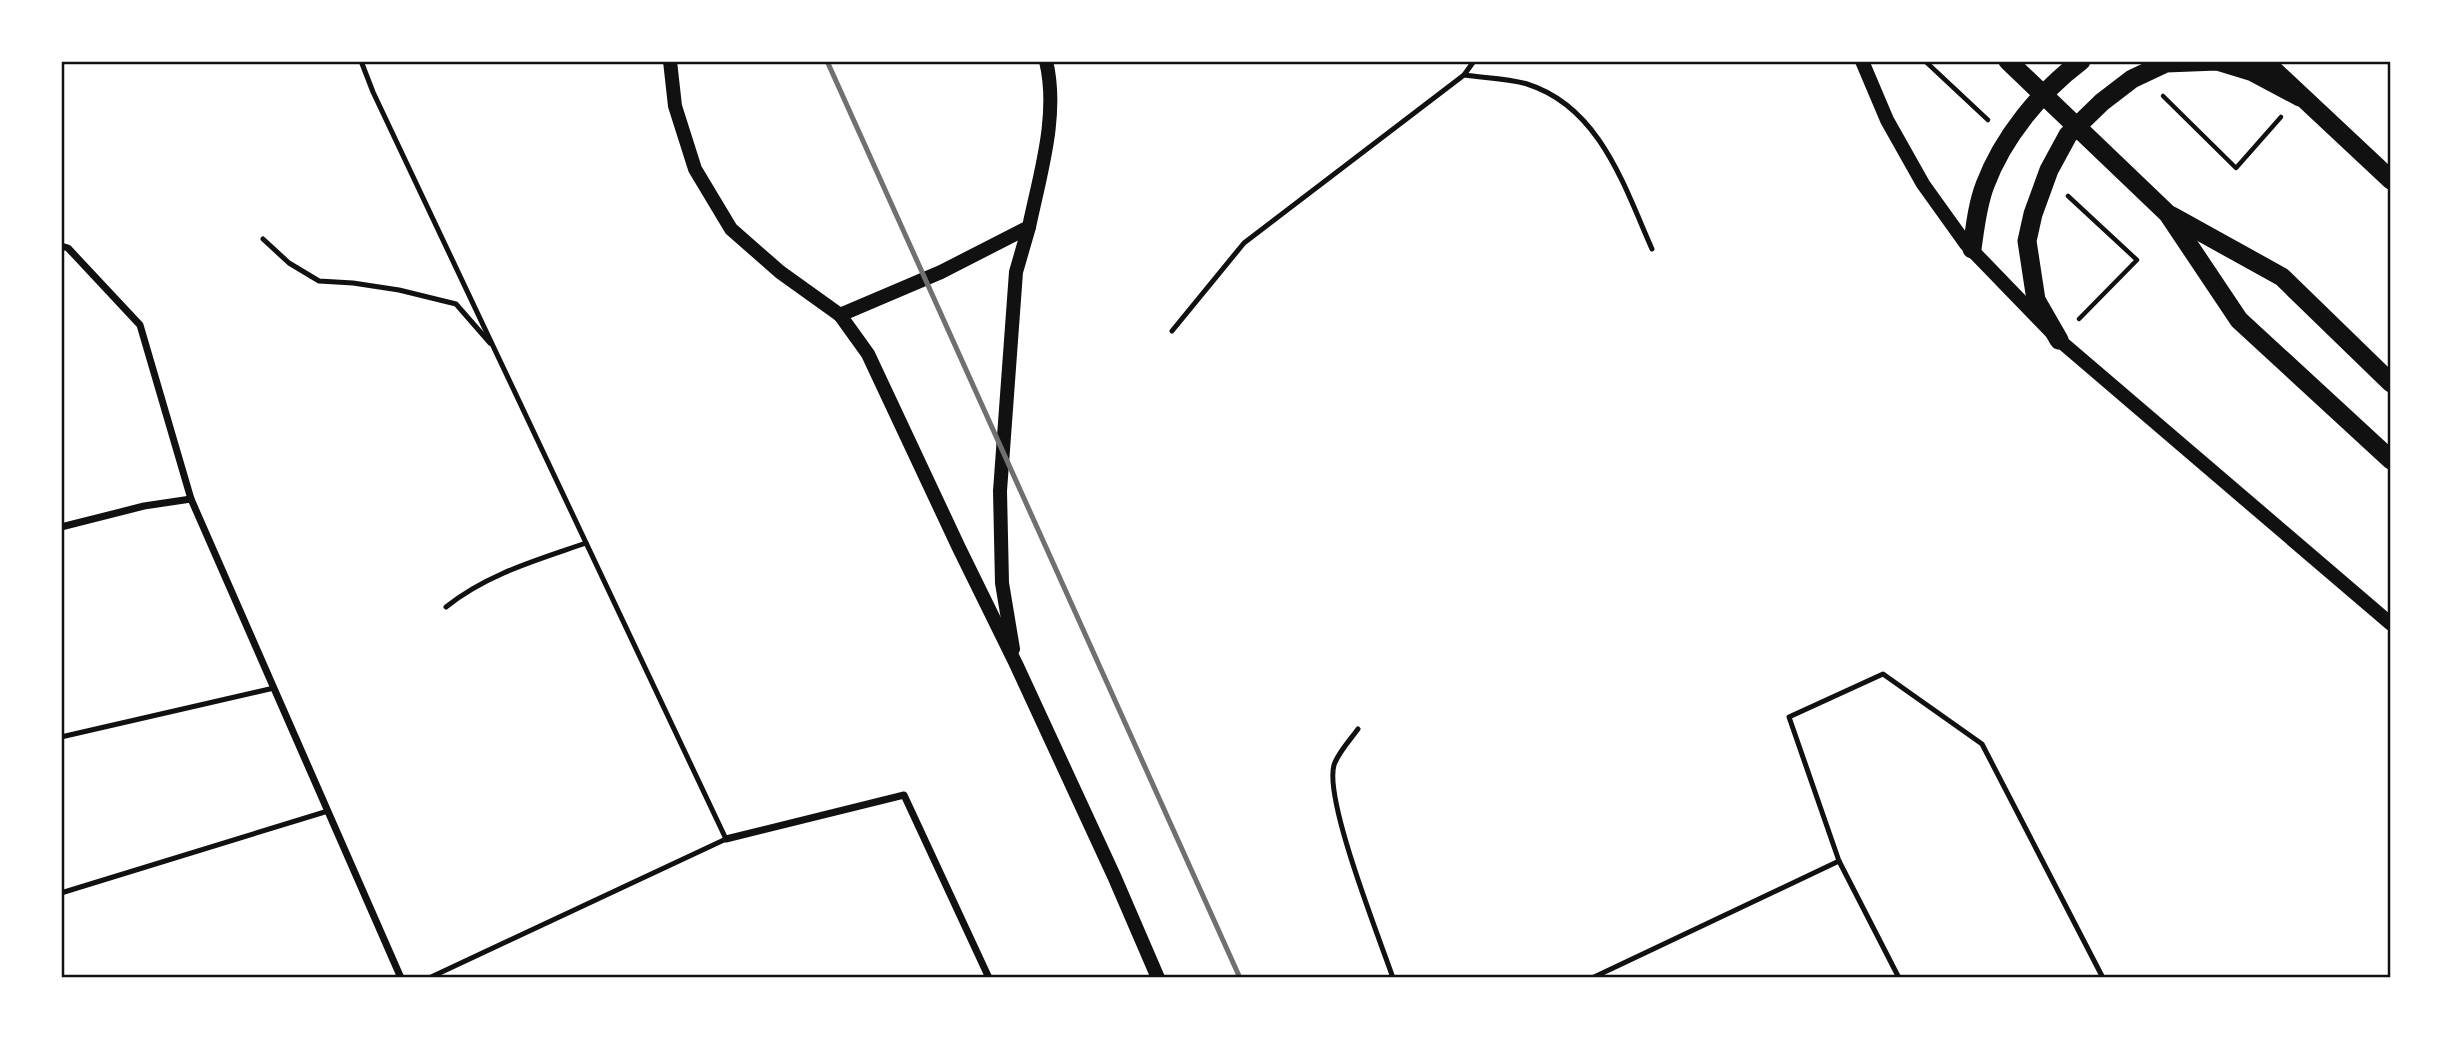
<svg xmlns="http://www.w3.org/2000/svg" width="2452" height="1039" font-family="'Nunito Sans',sans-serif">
  <rect width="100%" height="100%" fill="#fff"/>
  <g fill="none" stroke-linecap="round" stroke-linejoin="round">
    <g stroke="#111" stroke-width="4.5">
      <polyline points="1925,61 1988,120"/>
      <polyline points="2163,96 2236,168 2281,117"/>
      <polyline points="2068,196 2137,260 2079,319"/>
    </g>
    <g stroke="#111" stroke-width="5">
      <polyline points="361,61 373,92 726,839 429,978"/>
      <path d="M 1464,75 C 1484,78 1508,78 1527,84 C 1600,107 1624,186 1652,249"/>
      <polyline points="263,239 289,263 319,281 353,283 399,290 456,304 490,343"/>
      <polyline points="1172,331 1244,243 1464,75 1474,61"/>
      <path d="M 446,607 C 487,574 537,560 586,543"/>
      <path d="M 1358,729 C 1350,740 1338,753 1334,765 C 1324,800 1379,937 1393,978"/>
      <polyline points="61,737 274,688"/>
      <polyline points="61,893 328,811"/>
      <polyline points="1592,978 1839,861"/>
      <polyline points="1899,978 1839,861 1789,717 1883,674 1982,744 2103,978"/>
    </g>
    <g stroke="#111" stroke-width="7">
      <polyline points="61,246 68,248 140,325 191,499 401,978"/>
      <polyline points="61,527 144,506 191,499"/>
      <polyline points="726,839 904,795 989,978"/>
    </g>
    <g stroke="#111" stroke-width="14">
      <path d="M 670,61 L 675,106 L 695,169 L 731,229 L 780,272 L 840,315 L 941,272 L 1029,227 C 1040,174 1059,115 1046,61"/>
      <polyline points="1862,61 1887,120 1923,184 1966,244 2059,340 2391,624"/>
      <polyline points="840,315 868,354 959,548 1016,664 1114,876 1158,978"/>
      <polyline points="1013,649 1002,583 1000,491 1016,272 1029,227"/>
    </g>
    <g stroke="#111" stroke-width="19">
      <polyline points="2008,61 2168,214 2239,320 2391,460"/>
      <polyline points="2264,61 2391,180"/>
      <polyline points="2172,216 2282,277 2391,383"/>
      <path d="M 1972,249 C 1975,228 1977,206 1985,185 C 2003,137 2040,92 2081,61"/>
      <polyline points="2059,340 2036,300 2027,241 2033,214 2049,170 2068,135 2102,102 2132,79 2166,63 2217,61 2253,72 2300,97"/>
    </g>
    <polyline stroke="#707070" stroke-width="5" points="827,61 1240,978"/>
  </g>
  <rect width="2452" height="1039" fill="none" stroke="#ffffff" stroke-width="126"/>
  <rect x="63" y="63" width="2326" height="913" fill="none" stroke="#111" stroke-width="2.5"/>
</svg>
